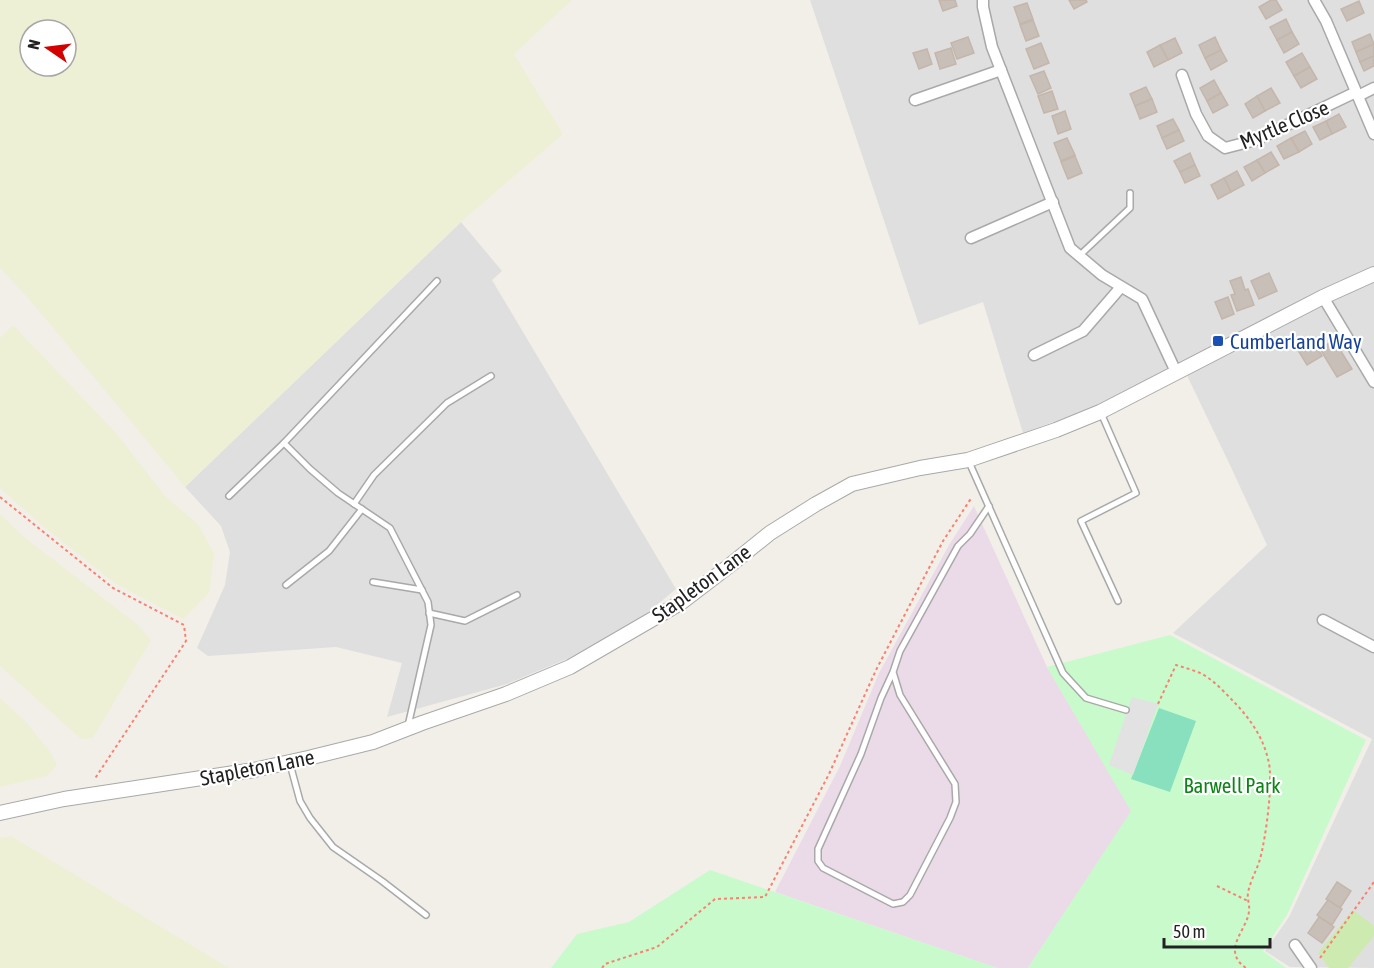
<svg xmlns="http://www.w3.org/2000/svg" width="1374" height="968" font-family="'Asap Condensed',sans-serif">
  <rect width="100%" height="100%" fill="#f2efe9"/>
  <g fill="#e0dfdf">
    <polygon points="810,0 1374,0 1374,968 1290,967 1265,951 1289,917 1372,739 1173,633 1267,545 1229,463 1181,363 1089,409 1023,433 983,302 919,325"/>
    <polygon points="461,222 502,271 492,280 676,589 641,618 569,658 507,684 387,717 402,663 336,647 208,656 197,648 225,585 230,552 221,526 185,487"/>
  </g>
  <polygon fill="#ebdbe8" points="974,506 1047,667 1132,811 1028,968 997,968 775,892 840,766 879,673 949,545"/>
  <g fill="#eef0d5" fill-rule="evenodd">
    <path d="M 0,0 L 572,0 L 514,54 L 563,134 L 461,222 L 185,487 L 28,298 L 0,268 ZM 30,30 L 66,30 L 66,66 L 30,66 Z"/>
    <polygon points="13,325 117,434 165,496 198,524 214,553 209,593 183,619 116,584 38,522 0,488 0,338"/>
    <polygon points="0,514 24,537 137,624 151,640 93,738 81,739 0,666"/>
    <polygon points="0,698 27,723 51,753 57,765 47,776 0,787"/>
    <polygon points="11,836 229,968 0,968 0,838"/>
  </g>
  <polygon fill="#cdebb0" points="1353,910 1374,926 1374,936 1348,968 1329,968 1318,953"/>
  <g fill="#c8facc">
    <polygon points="1170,635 1366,740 1287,915 1263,951 1286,968 1028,968 1131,811 1047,667"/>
    <polygon points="710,870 997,968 551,968 577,934 629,922"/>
  </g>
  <polygon fill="#88e0be" points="1159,708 1196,721 1170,792 1131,779"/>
  <polygon fill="#e2e2e2" points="1132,697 1158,704 1133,775 1109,765"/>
  <g fill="#c7bfb8" stroke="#c4b6ab" stroke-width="1.5">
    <polygon points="939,0 955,0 957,6 943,11"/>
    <polygon points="1069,0 1086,0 1087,2 1074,9"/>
    <polygon points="1271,0 1276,0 1282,10 1266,19 1259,7"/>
    <polygon points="1359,1 1364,13 1347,21 1341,9"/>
    <polygon points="1027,3 1033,19 1020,24 1014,7"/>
    <polygon points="1286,19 1292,32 1277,40 1270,27"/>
    <polygon points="1033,20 1039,36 1026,41 1020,25"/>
    <polygon points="1292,32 1299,44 1284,53 1277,40"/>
    <polygon points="1370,34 1374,44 1356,52 1352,42"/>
    <polygon points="968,37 974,53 957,59 951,43"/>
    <polygon points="1215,37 1221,50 1205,58 1199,45"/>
    <polygon points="1175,38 1182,53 1168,60 1160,45"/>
    <polygon points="1041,43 1049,63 1034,69 1026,49"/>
    <polygon points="1374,44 1374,56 1360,62 1356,52"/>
    <polygon points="1160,45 1168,60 1154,67 1147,52"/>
    <polygon points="951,48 956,64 940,69 935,53"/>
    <polygon points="927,49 932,64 919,69 913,53"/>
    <polygon points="1221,50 1227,61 1211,70 1205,58"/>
    <polygon points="1302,53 1310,67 1294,76 1286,62"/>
    <polygon points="1374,56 1374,66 1364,71 1360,62"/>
    <polygon points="1310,67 1317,79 1301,88 1294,76"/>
    <polygon points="1044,71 1051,88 1038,94 1030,76"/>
    <polygon points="1214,80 1221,93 1207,101 1200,88"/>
    <polygon points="1146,87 1152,99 1135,106 1130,94"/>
    <polygon points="1271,88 1280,103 1265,111 1257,96"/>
    <polygon points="1052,91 1058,109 1044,113 1038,96"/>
    <polygon points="1221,93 1228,105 1213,113 1207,101"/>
    <polygon points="1257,96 1265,111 1253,118 1245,104"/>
    <polygon points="1152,99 1157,112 1140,119 1135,106"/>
    <polygon points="1065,111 1071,129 1058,134 1052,116"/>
    <polygon points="1339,114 1346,127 1332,134 1326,121"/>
    <polygon points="1173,119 1179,130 1162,138 1157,126"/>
    <polygon points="1326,121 1332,134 1320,140 1313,127"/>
    <polygon points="1179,130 1184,141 1167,149 1162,138"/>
    <polygon points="1305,131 1312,144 1299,152 1291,138"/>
    <polygon points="1067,138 1075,155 1061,161 1054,143"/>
    <polygon points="1291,138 1299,152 1284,159 1277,146"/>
    <polygon points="1271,152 1279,165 1265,173 1257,160"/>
    <polygon points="1190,153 1195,165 1180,172 1174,161"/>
    <polygon points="1075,156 1082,173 1068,179 1061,162"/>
    <polygon points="1257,160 1265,173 1252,181 1244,167"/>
    <polygon points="1195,165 1200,176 1185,183 1180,172"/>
    <polygon points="1237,171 1244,185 1231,192 1224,178"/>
    <polygon points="1224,178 1231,192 1218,199 1211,185"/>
    <polygon points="1269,273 1277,291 1259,299 1251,281"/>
    <polygon points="1241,277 1245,290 1248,289 1254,305 1237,311 1231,295 1235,294 1230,281"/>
    <polygon points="1228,297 1234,314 1222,319 1215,302"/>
    <polygon points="1311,338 1322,356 1307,365 1296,347"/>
    <polygon points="1334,340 1352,369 1337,377 1320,349"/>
    <polygon points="1337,882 1351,891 1340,908 1326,899"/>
    <polygon points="1328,900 1342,909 1332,925 1317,915"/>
    <polygon points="1319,917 1334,927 1322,943 1308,933"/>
  </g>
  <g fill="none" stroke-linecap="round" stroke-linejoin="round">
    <g stroke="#a9a9a9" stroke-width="8">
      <g id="service">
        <polyline points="1079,256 1130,208 1130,193"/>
        <polyline points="1101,413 1136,493 1081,521 1118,601"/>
        <polyline points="969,462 1063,673 1086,698 1126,710"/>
        <polyline points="229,496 284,443"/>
        <polyline points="354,504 374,475 447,403 491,376"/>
        <polyline points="373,582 422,590"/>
        <polyline points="286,585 329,551 362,509"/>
        <polyline points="429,613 465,621 517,595"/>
        <polyline points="893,672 900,695 955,784 956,802 950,818 910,895 903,902 893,904 823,868 818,861 818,849 861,754 881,698 893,672 900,651 958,546 970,534 989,506"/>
        <polyline points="408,726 431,625 428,602 390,528 338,493 310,469 284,443 437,281"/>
        <polyline points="290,764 300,801 310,818 333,847 382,881 426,915"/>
      </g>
    </g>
    <g stroke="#a9a9a9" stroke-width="13">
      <g id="minor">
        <polyline points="983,0 983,7 992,47 1070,248 1102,275 1142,299 1176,372"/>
        <polyline points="1314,0 1326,21 1374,134"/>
        <polyline points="1182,75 1196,114 1208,136 1225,148 1256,140 1356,92"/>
        <polyline points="1358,96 1374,88"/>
        <polyline points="915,100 1001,70"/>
        <polyline points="971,238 1053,202"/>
        <polyline points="1323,297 1374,382"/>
        <polyline points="1034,355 1083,331 1121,287"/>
        <polyline points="1323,620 1374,647"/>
        <polyline points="1295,945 1311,968"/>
      </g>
    </g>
    <g stroke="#a9a9a9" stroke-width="16">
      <polyline id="tertiary" points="0,813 64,799 254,770 308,758 373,742 422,723 506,694 570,667 682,602 729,566 770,533 816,504 852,484 920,468 968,460 1056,430 1100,412 1323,297 1374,274"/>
    </g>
    <g stroke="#fa8072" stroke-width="2" stroke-dasharray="3 3" stroke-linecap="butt">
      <polyline points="0,497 113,588 184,625 186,641 94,780"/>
      <path d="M 1158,704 L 1176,665 C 1185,668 1194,670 1202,674 C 1215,681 1226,694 1236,704 C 1251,720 1263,738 1268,759 C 1274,779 1266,837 1260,859 C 1257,870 1250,881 1248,893 C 1247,899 1250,905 1249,911 C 1248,929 1220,950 1246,968"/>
      <polyline points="1217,886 1248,901"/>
      <polyline points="1320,958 1374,882"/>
      <polyline points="602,968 605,964 657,947 715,899 765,897 829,774 876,670 943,541 972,497"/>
    </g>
    <use href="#service" stroke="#fff" stroke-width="5"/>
    <use href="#minor" stroke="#fff" stroke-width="10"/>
    <use href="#tertiary" stroke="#fff" stroke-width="14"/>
  </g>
  <rect fill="#1a4fb4" stroke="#fff" stroke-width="2" x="1212" y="335" width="12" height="12" rx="3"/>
  <g text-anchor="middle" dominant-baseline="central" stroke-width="4.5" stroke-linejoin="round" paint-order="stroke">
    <g font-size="21" fill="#222" stroke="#fff">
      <text transform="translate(1284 124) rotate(-23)">Myrtle Close</text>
      <text transform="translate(701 583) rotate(-36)">Stapleton Lane</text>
      <text transform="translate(257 767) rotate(-11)">Stapleton Lane</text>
    </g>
    <g font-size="21" fill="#164399" stroke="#fff" text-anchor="start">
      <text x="1230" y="341">Cumberland Way</text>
    </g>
    <g font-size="21" fill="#0c8416" stroke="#fff">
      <text x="1232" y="785">Barwell Park</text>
    </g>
  </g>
  <g transform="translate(48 48) rotate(284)"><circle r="28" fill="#ffffff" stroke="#a7a7a7" stroke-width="1.5"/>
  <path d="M0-4.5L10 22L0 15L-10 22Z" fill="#d40000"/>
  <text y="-9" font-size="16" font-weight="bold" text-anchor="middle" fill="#222222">N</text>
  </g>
  <path d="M1164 938v9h106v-9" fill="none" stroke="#222222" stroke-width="3"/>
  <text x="1173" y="938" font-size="18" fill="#222222" stroke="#ffffff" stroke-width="4.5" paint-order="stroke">50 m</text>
</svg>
